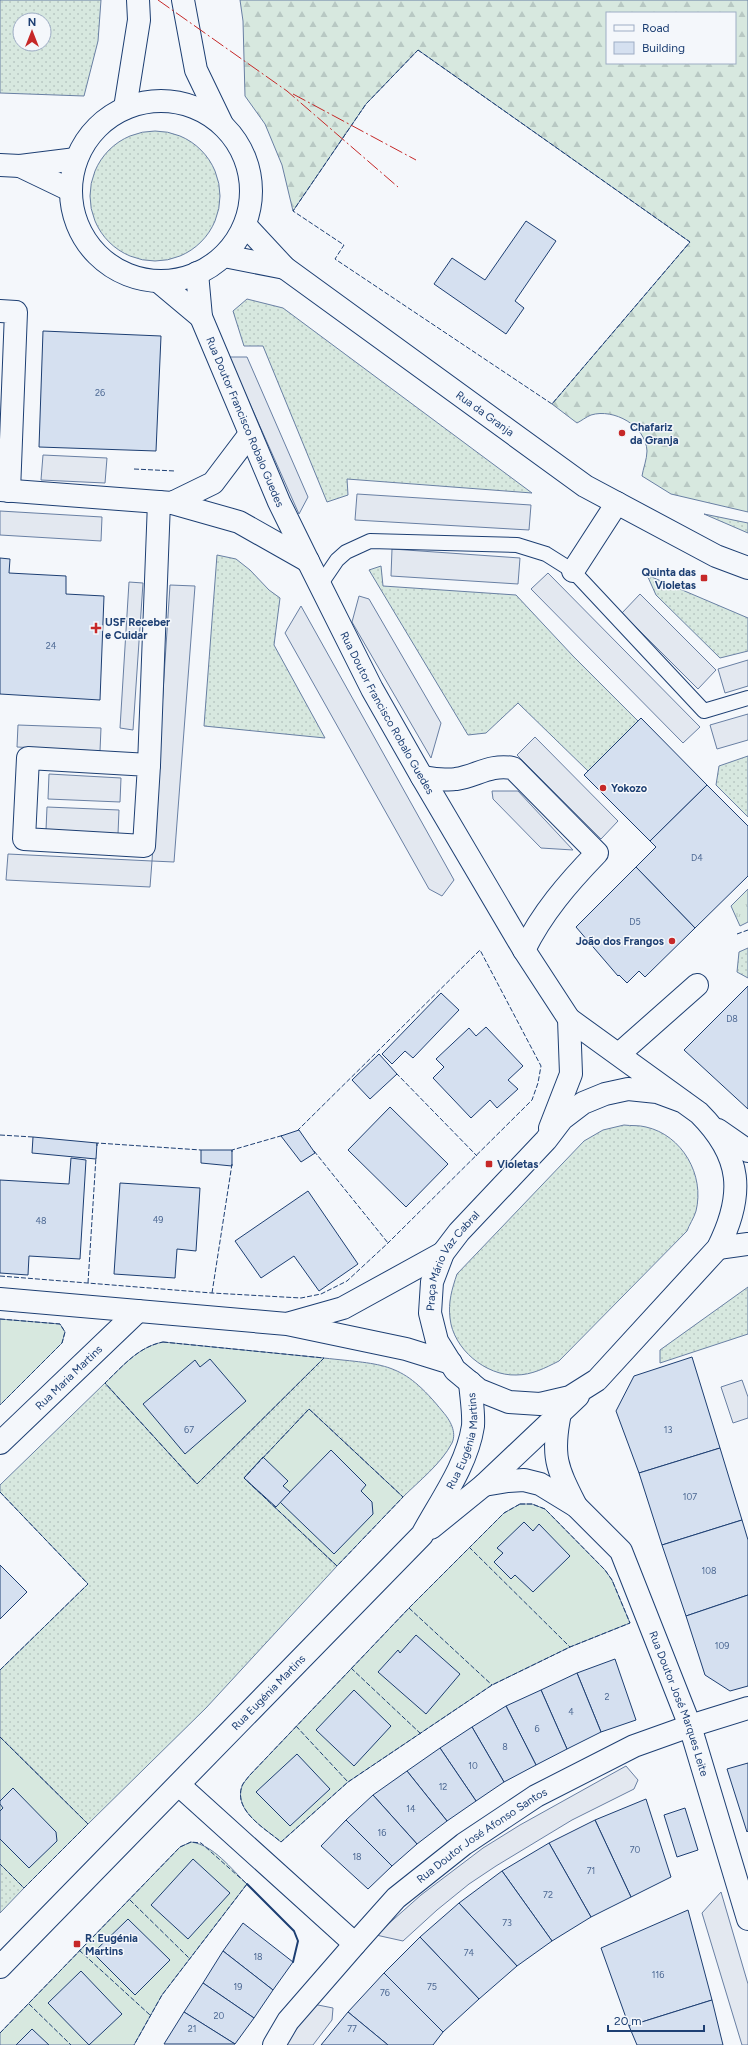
<svg xmlns="http://www.w3.org/2000/svg" width="748" height="2045" font-family="Figtree,sans-serif">
  <defs>
    <pattern id="grass-dots" width="8" height="8" patternUnits="userSpaceOnUse"><rect width="8" height="8" fill="#d7e8df"/><path d="M2 2h.1M6 6h.1" fill="none" stroke="#b8c8c3" stroke-width="1.8" stroke-linecap="round"/></pattern>
    <pattern id="forest-firs" width="22" height="20" patternUnits="userSpaceOnUse"><rect width="22" height="20" fill="#d7e8df"/><path d="M5 1l3.5 6h-7zM16 11l3.5 6h-7z" fill="#b8c8c3"/></pattern>
    <pattern id="park-tufts" width="24" height="20" patternUnits="userSpaceOnUse"><rect width="24" height="20" fill="#d7e8df"/><path d="M3 7l-1-3M5 7V3M7 7l1-3M15 17l-1-3M17 17v-4M19 17l1-3" fill="none" stroke="#b8c8c3"/></pattern>
  </defs>
  <rect width="100%" height="100%" fill="#f4f7fb"/>
  <g fill="url(#grass-dots)" stroke="#687fa3" fill-rule="evenodd">
    <path d="M 0,0 L 101,0 L 98,41 L 84,96 L 0,93 ZM 20,20 L 44,20 L 44,44 L 20,44 Z"/>
    <circle cx="155" cy="196" r="65"/>
    <polygon points="247,299 283,308 532,493 347,479 348,495 327,502 263,346 244,346 233,311"/>
    <polygon points="704,514 748,523 748,533"/>
    <polygon points="217,555 236,559 250,570 269,590 280,598 274,645 325,738 204,726"/>
    <polygon points="381,566 383,586 516,595 573,656 638,721 588,771 518,703 486,733 468,735 369,570"/>
    <polygon points="647,575 748,618 748,651 720,658 656,595"/>
    <polygon points="748,756 748,817 716,785 719,766"/>
    <polygon points="748,948 748,978 737,972 739,952"/>
    <path d="M 624,1125 C 631,1126 639,1125 646,1127 C 682,1135 705,1175 696,1211 C 694,1218 689,1225 687,1231 L 559,1361 C 545,1368 532,1375 516,1375 C 486,1376 453,1349 450,1318 C 448,1302 452,1289 457,1274 L 584,1141 L 603,1130 Z"/>
    <polygon points="748,1287 748,1334 660,1363 660,1350"/>
    <path d="M 324,1358 C 385,1365 402,1361 443,1412 C 450,1420 457,1432 452,1443 C 441,1464 419,1481 403,1497 L 309,1409 L 244,1478 L 337,1566 L 206,1708 L 88,1824 L 0,1737 L 0,1670 L 88,1584 L 0,1492 L 0,1485 L 105,1383 L 197,1484 Z"/>
    <polygon points="0,1864 24,1888 0,1913"/>
  </g>
  <path fill="url(#forest-firs)" stroke="#687fa3" fill-rule="evenodd" d="M 240,0 L 748,0 L 748,512 L 671,494 L 642,476 C 643,469 647,459 647,451 C 646,426 614,408 591,415 C 586,417 581,421 577,423 L 552,404 L 690,242 L 418,50 L 366,104 L 293,211 L 282,165 L 265,124 L 245,96 L 243,21 ZM 607,13 L 735,13 L 735,63 L 607,63 Z"/>
  <polygon fill="url(#park-tufts)" stroke="#687fa3" points="748,889 748,922 740,926 731,906"/>
  <g fill="#d7e8df" stroke="#687fa3">
    <polygon points="0,1319 60,1324 65,1332 62,1343 0,1405"/>
    <path d="M 163,1342 L 324,1358 L 197,1484 L 105,1383 C 123,1366 138,1347 163,1342 Z"/>
    <polygon points="309,1409 403,1497 337,1566 244,1478"/>
    <path d="M 520,1504 L 532,1504 L 545,1509 L 605,1570 L 612,1580 L 630,1623 L 570,1647 L 492,1685 L 348,1782 L 281,1842 C 266,1829 233,1811 242,1786 C 243,1783 247,1779 249,1776 L 409,1608 L 504,1513 Z"/>
    <polygon points="0,1737 88,1824 24,1888 0,1864"/>
    <path d="M 191,1842 C 214,1845 231,1869 247,1884 L 162,1995 L 134,2045 L 0,2045 L 0,2033 L 180,1847 Z"/>
  </g>
  <g fill="#e3e8f0" stroke="#687fa3">
    <polygon points="229,357 247,357 308,497 299,514"/>
    <polygon points="43,455 107,458 105,483 41,480"/>
    <polygon points="357,494 531,505 529,530 355,520"/>
    <polygon points="0,511 102,517 101,541 0,535"/>
    <polygon points="392,549 520,558 518,584 391,576"/>
    <polygon points="548,573 700,727 683,743 531,589"/>
    <polygon points="129,582 143,583 133,730 120,728"/>
    <polygon points="170,585 195,586 174,862 152,861 150,887 6,880 8,854 152,861"/>
    <polygon points="640,594 716,670 698,689 622,613"/>
    <polygon points="359,596 369,599 441,723 431,758 352,622"/>
    <polygon points="301,606 454,880 442,896 429,889 285,633"/>
    <polygon points="748,660 748,686 725,693 718,669"/>
    <polygon points="748,714 748,740 717,749 710,725"/>
    <polygon points="18,725 101,728 100,751 17,747"/>
    <polygon points="535,737 618,821 601,839 517,755"/>
    <polygon points="49,774 121,778 120,802 48,799"/>
    <polygon points="492,791 518,791 573,850 541,848 493,799"/>
    <polygon points="47,807 119,810 118,834 46,830"/>
    <polygon points="742,1380 748,1397 748,1418 733,1423 721,1387"/>
    <polygon points="626,1766 638,1780 634,1789 572,1820 496,1866 469,1884 437,1910 403,1941 376,1935 421,1895 483,1848 520,1825"/>
    <polygon points="721,1892 748,1984 748,2045 742,2045 702,1913"/>
    <polygon points="313,2004 333,2008 332,2020 313,2045 286,2045"/>
  </g>
  <g fill="#d5e0f0" stroke="#1d3f73">
    <polygon points="526,221 556,241 515,301 524,308 506,334 434,284 452,258 485,280"/>
    <polygon points="43,331 161,336 156,451 39,447"/>
    <polygon points="0,558 10,559 9,573 66,576 66,594 104,596 100,700 0,694"/>
    <polygon points="641,718 707,785 650,841 584,775"/>
    <polygon points="707,785 748,826 748,876 695,928 636,867 656,847 650,841"/>
    <polygon points="636,867 695,928 645,977 639,971 627,983 619,975 618,976 576,927"/>
    <polygon points="748,986 748,1109 684,1050"/>
    <polygon points="441,993 459,1010 413,1058 405,1051 392,1064 382,1054"/>
    <polygon points="486,1027 523,1066 508,1080 518,1089 497,1108 490,1100 471,1118 433,1078 444,1067 436,1059 469,1028 476,1036"/>
    <polygon points="379,1054 397,1074 370,1099 352,1080"/>
    <polygon points="390,1107 448,1164 406,1207 348,1150"/>
    <polygon points="299,1130 315,1153 301,1162 281,1136"/>
    <polygon points="33,1137 97,1143 96,1159 32,1153"/>
    <polygon points="201,1150 232,1150 232,1166 201,1163"/>
    <polygon points="71,1158 86,1160 80,1259 29,1256 28,1275 0,1273 0,1180 69,1184"/>
    <polygon points="120,1183 200,1188 196,1251 177,1249 175,1278 114,1274"/>
    <polygon points="308,1191 358,1264 319,1291 294,1256 261,1278 235,1241"/>
    <polygon points="692,1357 720,1448 639,1473 616,1411 634,1376"/>
    <polygon points="210,1359 246,1401 185,1454 143,1404 195,1360 200,1367"/>
    <polygon points="720,1448 742,1520 662,1545 639,1473"/>
    <polygon points="331,1450 366,1485 361,1491 372,1502 373,1514 334,1554 280,1502"/>
    <polygon points="263,1457 288,1481 283,1486 290,1492 276,1507 244,1478"/>
    <polygon points="742,1520 748,1540 748,1595 686,1616 662,1545"/>
    <polygon points="524,1522 533,1531 539,1524 570,1556 533,1592 515,1575 511,1579 494,1562 503,1553 497,1548"/>
    <polygon points="0,1565 27,1592 0,1619"/>
    <polygon points="748,1595 748,1686 730,1691 705,1675 686,1616"/>
    <polygon points="416,1635 460,1674 426,1714 378,1672 398,1650 400,1653"/>
    <polygon points="615,1659 636,1720 601,1732 577,1673"/>
    <polygon points="577,1673 601,1732 567,1749 541,1690"/>
    <polygon points="354,1690 391,1726 354,1766 316,1730"/>
    <polygon points="541,1690 567,1749 536,1765 506,1706"/>
    <polygon points="506,1706 536,1765 504,1782 472,1727"/>
    <polygon points="472,1727 504,1782 476,1801 440,1748"/>
    <polygon points="440,1748 476,1801 447,1821 407,1771"/>
    <polygon points="297,1754 330,1789 290,1826 256,1792"/>
    <polygon points="748,1763 748,1831 747,1832 727,1769"/>
    <polygon points="407,1771 447,1821 417,1844 373,1795"/>
    <polygon points="13,1788 56,1832 57,1841 29,1868 0,1839 0,1811 3,1808 0,1804 0,1801"/>
    <polygon points="373,1795 417,1844 392,1866 346,1820"/>
    <polygon points="646,1799 671,1877 631,1897 595,1820"/>
    <polygon points="685,1808 698,1850 677,1857 664,1815"/>
    <polygon points="346,1820 392,1866 368,1889 321,1846"/>
    <polygon points="595,1820 631,1897 591,1917 549,1843"/>
    <polygon points="549,1843 591,1917 552,1941 502,1871"/>
    <polygon points="193,1859 230,1893 188,1939 151,1905"/>
    <polygon points="502,1871 552,1941 517,1966 459,1903"/>
    <polygon points="459,1903 517,1966 479,1999 420,1937"/>
    <polygon points="688,1910 712,2000 629,2026 601,1948"/>
    <polygon points="128,1919 170,1960 135,1995 93,1953"/>
    <polygon points="243,1923 293,1962 273,1990 223,1951"/>
    <polygon points="420,1937 479,1999 443,2032 384,1973"/>
    <polygon points="223,1951 273,1990 254,2018 203,1983"/>
    <polygon points="81,1971 122,2014 89,2045 48,2003"/>
    <polygon points="384,1973 443,2032 433,2045 388,2045 348,2012"/>
    <polygon points="203,1983 254,2018 235,2044 184,2012"/>
    <polygon points="712,2000 723,2045 637,2045 629,2026"/>
    <polygon points="184,2012 235,2044 164,2044"/>
    <polygon points="348,2012 388,2045 321,2045"/>
    <polygon points="32,2029 49,2045 16,2045"/>
  </g>
  <g fill="none" stroke-linecap="round" stroke-linejoin="round">
    <g stroke="#1d3f73" stroke-width="16">
      <polyline id="service" points="320,585 337,560 346,552 370,541 517,545 546,554 573,571 704,711 748,698"/>
    </g>
    <g stroke="#1d3f73" stroke-width="24">
      <g id="minor">
        <path id="s1" d="M 197,273 L 201,317 L 279,502 L 308,561 L 372,689 L 422,777 L 524,950 L 569,1019 L 571,1074 L 550,1128"/>
        <polyline points="158,281 201,317"/>
        <polyline points="0,311 16,312 9,491"/>
        <polyline points="0,490 172,503 213,483 250,434"/>
        <polyline points="172,503 239,522 308,561"/>
        <polyline points="573,571 617,503"/>
        <polygon points="28,758 149,765 144,846 24,839"/>
        <polyline points="149,765 159,502"/>
        <path d="M 422,777 C 432,778 445,781 456,779 C 477,776 489,764 513,768 L 597,853 C 568,883 542,913 524,950"/>
        <path id="s2" d="M 569,1019 L 699,1113 C 742,1156 745,1194 718,1248 L 597,1380 L 570,1397 L 540,1404 L 509,1402 L 479,1390 L 455,1370 L 437,1341 L 430,1313 L 432,1282 L 443,1253 L 459,1232 L 546,1140 L 562,1119 L 583,1103 L 605,1094 L 628,1089 L 657,1092 L 684,1102"/>
        <polyline points="619,1054 697,985"/>
        <polyline points="718,1130 748,1151"/>
        <polyline points="718,1248 748,1244"/>
        <polyline points="0,1299 287,1324 406,1349 451,1363"/>
        <polyline points="290,1323 343,1308 443,1253"/>
        <path d="M 560,1413 C 551,1457 557,1468 576,1506"/>
        <path id="s3" d="M 0,1443 L 138,1311"/>
        <path id="s4" d="M 484,1485 L 508,1481 L 524,1480 L 540,1484 L 576,1506 L 621,1551 L 690,1726 L 748,1919"/>
        <polyline points="431,1528 484,1485 578,1396"/>
        <polyline points="179,1785 355,1944"/>
        <path id="s5" d="M 0,1967 L 422,1535 C 441,1500 467,1465 473,1426 C 474,1412 471,1396 470,1382"/>
        <path id="s6" d="M 274,2045 L 288,2021 L 355,1944 L 396,1898 L 464,1844 L 536,1796 L 634,1746 L 690,1726 L 748,1708"/>
      </g>
    </g>
    <g stroke="#1d3f73" stroke-width="24">
      <g id="secondary">
        <path id="s7" d="M 245,225 L 285,268 L 585,486 L 716,556 L 748,568"/>
        <polyline points="224,256 285,268"/>
      </g>
    </g>
    <g stroke="#1d3f73" stroke-width="24">
      <g id="primary">
        <polyline points="183,0 196,70 222,124"/>
        <circle cx="161" cy="191" r="90"/>
        <polyline points="125,108 139,20 138,0"/>
        <polyline points="0,165 20,166 76,159"/>
        <polyline points="20,166 70,190"/>
      </g>
    </g>
    <use href="#service" stroke="#f4f7fb" stroke-width="14"/>
    <use href="#minor" stroke="#f4f7fb" stroke-width="22"/>
    <use href="#secondary" stroke="#f4f7fb" stroke-width="22"/>
    <use href="#primary" stroke="#f4f7fb" stroke-width="22"/>
    <g stroke="#1d3f73" stroke-width="1" stroke-dasharray="5 2" stroke-linecap="butt">
      <polygon points="418,50 690,242 552,404 335,259 344,245 293,211 366,104"/>
      <polyline points="134,469 175,471"/>
      <polyline points="737,934 748,930"/>
      <polyline points="396,1073 477,1156"/>
      <polyline points="0,1135 33,1137"/>
      <polyline points="97,1146 97,1143 201,1150"/>
      <polyline points="314,1151 388,1243"/>
      <polyline points="232,1152 232,1150 284,1135"/>
      <polyline points="0,1276 212,1293 301,1298 321,1294 347,1281 388,1243 532,1100 538,1083 541,1066 480,950 297,1131"/>
      <polyline points="88,1283 96,1157"/>
      <polyline points="212,1293 232,1164"/>
      <polyline points="0,1319 60,1324 65,1332 62,1343 0,1405"/>
      <path d="M 163,1342 L 324,1358 L 197,1484 L 105,1383 C 123,1366 138,1347 163,1342 Z"/>
      <polygon points="309,1409 403,1497 337,1566 244,1478"/>
      <polyline points="0,1492 88,1584 0,1670"/>
      <path d="M 520,1504 L 532,1504 L 545,1509 L 605,1570 L 612,1580 L 630,1623 L 570,1647 L 492,1685 L 348,1782 L 281,1842 C 266,1829 233,1811 242,1786 C 243,1783 247,1779 249,1776 L 409,1608 L 504,1513 Z"/>
      <polyline points="469,1547 570,1647"/>
      <polyline points="409,1608 492,1685"/>
      <polyline points="351,1668 421,1734"/>
      <polyline points="296,1726 348,1782"/>
      <polyline points="0,1737 88,1824 24,1888 0,1864"/>
      <polyline points="130,1900 189,1958"/>
      <polyline points="79,1950 150,2015"/>
      <polyline points="29,2004 71,2045"/>
      <polyline points="0,2033 180,1847 191,1842 201,1843 247,1884 162,1995 134,2045"/>
    </g>
    <polyline stroke="#1d3f73" stroke-width="2" points="247,1884 294,1931 298,1941 293,1962"/>
    <g stroke="#c62828" stroke-width="1" stroke-dasharray="14 3 2 3" stroke-linecap="butt">
      <polyline points="158,0 287,91 398,187"/>
      <polyline points="293,94 416,160"/>
    </g>
  </g>
  <g fill="#c62828" stroke="#f4f7fb" stroke-width="1.5">
    <circle cx="622" cy="433" r="4"/>
    <rect x="700" y="574" width="8" height="8" rx="2"/>
    <path d="M94 622h4v4h4v4h-4v4h-4v-4h-4v-4h4z"/>
    <circle cx="603" cy="788" r="4"/>
    <circle cx="672" cy="941" r="4"/>
    <rect x="485" y="1160" width="8" height="8" rx="2"/>
    <rect x="73" y="1940" width="8" height="8" rx="2"/>
  </g>
  <g text-anchor="middle" dominant-baseline="central" stroke-width="3" stroke-linejoin="round" paint-order="stroke">
    <g font-size="9" fill="#4b6792">
      <text x="100" y="392">26</text>
      <text x="51" y="645">24</text>
      <text x="697" y="857">D4</text>
      <text x="635" y="921">D5</text>
      <text x="732" y="1018">D8</text>
      <text x="158" y="1219">49</text>
      <text x="41" y="1220">48</text>
      <text x="189" y="1429">67</text>
      <text x="668" y="1429">13</text>
      <text x="690" y="1496">107</text>
      <text x="709" y="1570">108</text>
      <text x="722" y="1645">109</text>
      <text x="607" y="1696">2</text>
      <text x="571" y="1711">4</text>
      <text x="537" y="1728">6</text>
      <text x="505" y="1746">8</text>
      <text x="473" y="1765">10</text>
      <text x="443" y="1786">12</text>
      <text x="411" y="1808">14</text>
      <text x="382" y="1832">16</text>
      <text x="635" y="1849">70</text>
      <text x="357" y="1856">18</text>
      <text x="591" y="1870">71</text>
      <text x="548" y="1894">72</text>
      <text x="507" y="1922">73</text>
      <text x="469" y="1952">74</text>
      <text x="258" y="1956">18</text>
      <text x="658" y="1974">116</text>
      <text x="238" y="1986">19</text>
      <text x="432" y="1986">75</text>
      <text x="385" y="1992">76</text>
      <text x="219" y="2015">20</text>
      <text x="192" y="2028">21</text>
      <text x="352" y="2028">77</text>
    </g>
    <g font-size="11" fill="#1d3f73" stroke="#f4f7fb">
      <text stroke="none"><textPath href="#s7" startOffset="306">Rua da Granja</textPath></text>
      <text stroke="none"><textPath href="#s1" startOffset="158">Rua Doutor Francisco Robalo Guedes</textPath></text>
      <text stroke="none"><textPath href="#s1" startOffset="482">Rua Doutor Francisco Robalo Guedes</textPath></text>
      <text stroke="none"><textPath href="#s2" startOffset="767">Praça Mário Vaz Cabral</textPath></text>
      <text stroke="none"><textPath href="#s3" startOffset="95">Rua Maria Martins</textPath></text>
      <text stroke="none"><textPath href="#s5" startOffset="708">Rua Eugénia Martins</textPath></text>
      <text stroke="none"><textPath href="#s5" startOffset="384">Rua Eugénia Martins</textPath></text>
      <text stroke="none"><textPath href="#s4" startOffset="326">Rua Doutor José Marques Leite</textPath></text>
      <text stroke="none"><textPath href="#s6" startOffset="298">Rua Doutor José Afonso Santos</textPath></text>
    </g>
    <g font-size="11" font-weight="bold" fill="#1d3f73" stroke="#f4f7fb" text-anchor="start">
      <text x="630" y="427">Chafariz<tspan x="630" dy="13">da Granja</tspan></text>
      <text x="696" y="572" text-anchor="end">Quinta das<tspan x="696" dy="13">Violetas</tspan></text>
      <text x="105" y="622">USF Receber<tspan x="105" dy="13">e Cuidar</tspan></text>
      <text x="611" y="788">Yokozo</text>
      <text x="664" y="941" text-anchor="end">João dos Frangos</text>
      <text x="497" y="1164">Violetas</text>
      <text x="85" y="1938">R. Eugénia<tspan x="85" dy="13">Martins</tspan></text>
    </g>
  </g>
  <rect x="606" y="12" width="130" height="52" fill="#f4f7fb" stroke="#9eadc5"/>
  <rect x="614" y="25" width="20" height="6" fill="#f4f7fb" stroke="#9eadc5"/>
  <text x="642" y="32" font-size="12" fill="#1d3f73">Road</text>
  <rect x="614" y="42" width="20" height="12" fill="#d5e0f0" stroke="#9eadc5"/>
  <text x="642" y="52" font-size="12" fill="#1d3f73">Building</text>
  <g transform="translate(32 32)"><circle r="19" fill="#f4f7fb" stroke="#9eadc5"/>
  <path d="M0-3L7 15L0 10L-7 15Z" fill="#c62828"/>
  <text y="-6" font-size="11" font-weight="bold" text-anchor="middle" fill="#1d3f73">N</text>
  </g>
  <path d="M608 2025v6h96v-6" fill="none" stroke="#1d3f73" stroke-width="2"/>
  <text x="614" y="2025" font-size="12" fill="#1d3f73" stroke="#f4f7fb" stroke-width="3" paint-order="stroke">20 m</text>
</svg>
